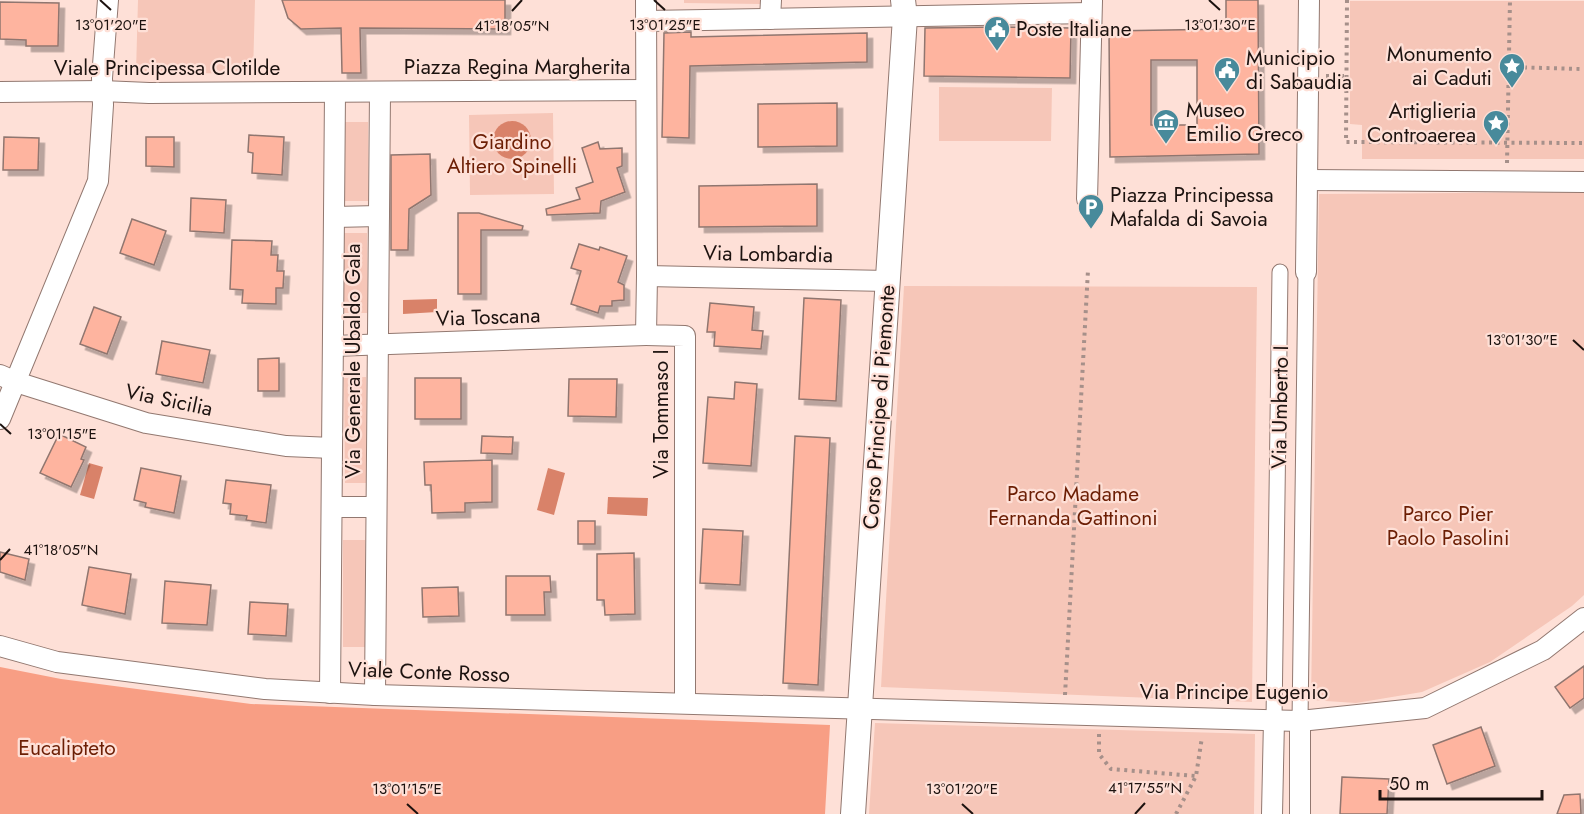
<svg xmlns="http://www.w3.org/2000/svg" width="1584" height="814" font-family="Jost,sans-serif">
  <defs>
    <filter id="shadow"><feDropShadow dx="5.5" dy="5.5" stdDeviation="0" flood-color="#0004"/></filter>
  </defs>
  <rect width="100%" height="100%" fill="#fee0d7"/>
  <g fill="#f6c6b8">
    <polygon points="138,0 255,0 253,74 136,72"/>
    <polygon points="684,0 761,0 761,4 684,3"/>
    <polygon points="1350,1 1584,1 1584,159 1362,159 1362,125 1350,124"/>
    <polygon points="939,87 1052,88 1051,141 939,141"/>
    <polygon points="553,113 554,194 470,195 469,115"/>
    <polygon points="345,122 368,122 368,201 344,201"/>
    <polygon points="1584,192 1584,595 1572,606 1490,662 1422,692 1356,703 1311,700 1319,194"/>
    <polygon points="344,233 367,233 367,313 343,313"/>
    <polygon points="904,286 1257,287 1252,702 881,687"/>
    <polygon points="366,377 366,483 345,483 344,378"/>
    <rect x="343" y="540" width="22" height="107"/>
    <polygon points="875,723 1255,734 1254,814 869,814"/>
  </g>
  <polygon fill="#f89e84" points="0,667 61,679 251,704 830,725 825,814 0,814"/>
  <g fill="#d98269">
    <circle cx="512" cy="140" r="19"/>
    <polygon points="437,299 437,312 403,314 403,300"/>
    <polygon points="89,463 103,467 94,499 80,495"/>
    <polygon points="548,468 565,473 554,515 537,510"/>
    <polygon points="608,497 648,498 647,516 607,514"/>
  </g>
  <g fill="#feb49f" stroke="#90766f" stroke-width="1.5" fill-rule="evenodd" filter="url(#shadow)">
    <polygon points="282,0 505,0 505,29 360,28 361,73 342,73 341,28 301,29 288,18"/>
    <path d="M 1226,0 L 1258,0 L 1259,154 L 1110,157 L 1109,31 L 1226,29 ZM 1151,60 L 1197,60 L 1197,125 L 1151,125 Z"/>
    <polygon points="0,2 59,3 58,46 26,46 26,40 0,39"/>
    <polygon points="1001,27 1071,28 1070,78 924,76 925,28"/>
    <polygon points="691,32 691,37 867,33 867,62 690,66 689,138 662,137 664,33"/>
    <polygon points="837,103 837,146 758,147 758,104"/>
    <polygon points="249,135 284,137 282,175 252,173 253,153 248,152"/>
    <polygon points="4,137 39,138 38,170 3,170"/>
    <polygon points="146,137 174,137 174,167 146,166"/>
    <polygon points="598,142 600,149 622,148 622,166 617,168 625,192 601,201 600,213 547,215 546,209 580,199 576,188 593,182 582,148"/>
    <polygon points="430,154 431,195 409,209 408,250 391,250 391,155"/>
    <polygon points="817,184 817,226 699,227 699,186"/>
    <polygon points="191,198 226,200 224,233 190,231"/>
    <polygon points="458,213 479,213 523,226 522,230 481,230 481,294 458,294"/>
    <polygon points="132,219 166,231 154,265 120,253"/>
    <polygon points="232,240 272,241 271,255 278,255 277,271 284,271 283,288 276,288 276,304 242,303 243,290 230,289"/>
    <polygon points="579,244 599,250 600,247 627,256 618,282 624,285 624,300 612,301 612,306 600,306 598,313 571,304 581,271 571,268"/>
    <polygon points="804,298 841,300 836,401 799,399"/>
    <polygon points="710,303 754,307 752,330 763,331 761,349 714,346 715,332 707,332"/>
    <polygon points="94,307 121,317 107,354 80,344"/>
    <polygon points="162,341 210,350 203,383 156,374"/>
    <polygon points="279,358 279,391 258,391 258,359"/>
    <rect x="415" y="378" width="46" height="41"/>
    <polygon points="569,379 617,379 616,417 568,416"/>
    <polygon points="735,382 757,384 751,466 703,463 708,397 734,399"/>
    <polygon points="59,434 86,447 81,459 84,460 71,487 40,473"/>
    <polygon points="482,436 513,437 512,454 481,453"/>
    <polygon points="795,436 830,438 818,685 783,683"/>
    <polygon points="492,460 492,502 465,503 465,512 432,513 431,485 425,485 424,462"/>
    <polygon points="141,468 181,476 174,513 145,507 146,503 134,500"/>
    <polygon points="226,480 271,485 266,523 246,520 247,516 230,514 231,504 223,503"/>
    <rect x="578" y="521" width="17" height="23"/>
    <polygon points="703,529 743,531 740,585 700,583"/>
    <polygon points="0,552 29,559 25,580 0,572"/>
    <polygon points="634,553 635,614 605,615 604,600 597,600 597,554"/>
    <polygon points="89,567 131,574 125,614 82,605"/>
    <polygon points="506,576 550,576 551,592 544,592 545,615 506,615"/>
    <polygon points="165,581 211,585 207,625 162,623"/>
    <polygon points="458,587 459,616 423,617 422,588"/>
    <polygon points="250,602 288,604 286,636 248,634"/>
    <polygon points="1584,666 1584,698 1570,708 1555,687"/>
    <polygon points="1481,727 1495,766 1447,784 1433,745"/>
    <polygon points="1342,777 1389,779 1387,814 1340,814"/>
    <polygon points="1580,794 1581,814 1557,814 1564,795"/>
  </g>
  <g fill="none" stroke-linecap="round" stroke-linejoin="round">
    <g stroke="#927870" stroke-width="17">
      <g id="pedestrian">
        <polyline points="1274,720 1280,272"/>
        <polyline points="1300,721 1306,272"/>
      </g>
    </g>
    <g stroke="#927870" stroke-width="22">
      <g id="minor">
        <polyline points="646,0 647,276 646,335 685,336 685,703"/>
        <polyline points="770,19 771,0"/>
        <polyline points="646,21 1091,13"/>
        <polyline points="0,92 102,91 149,93 646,90"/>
        <polyline points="1307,180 1584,182"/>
        <polyline points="1087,199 1092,1"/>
        <polyline points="334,217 379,216"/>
        <polyline points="1306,272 1309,0"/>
        <polyline points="647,276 888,281"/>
        <polyline points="333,346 646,335"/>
        <polyline points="0,375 16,382 146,423 286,446 332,448"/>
        <polyline points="0,419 98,181 103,105 102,78 108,0"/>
        <polyline points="332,507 376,507"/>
        <polyline points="0,646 57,662 265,689 375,695 1300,721 1425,708 1543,650 1584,618"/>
        <polyline points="330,693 335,93"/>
        <polyline points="375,695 380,92"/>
        <polyline points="1272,814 1274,720"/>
        <polyline points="1300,814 1300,721"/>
      </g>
    </g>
    <g stroke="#927870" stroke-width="26">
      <polyline id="tertiary" points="853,814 905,17 903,0"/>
    </g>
    <g stroke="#a6908a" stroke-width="4" stroke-dasharray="3 4.5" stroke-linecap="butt">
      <polyline points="1347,0 1346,142 1584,143"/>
      <polyline points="1509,67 1581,69"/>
      <polyline points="1326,76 1346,76"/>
      <polyline points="1507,163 1510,0"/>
      <polyline points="1065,695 1088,270"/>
      <polyline points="1099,734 1099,754 1111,769 1196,776"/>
      <polyline points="1176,814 1196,776 1202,737"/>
    </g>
    <use href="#pedestrian" stroke="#fff" stroke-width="15"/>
    <use href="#minor" stroke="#fff" stroke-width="20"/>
    <use href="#tertiary" stroke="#fff" stroke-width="24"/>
  </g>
  <path fill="none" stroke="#1c120f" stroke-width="2" d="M 100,0 L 111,10M 654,0 L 665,10M 1209,0 L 1220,10M 512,11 L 522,0M 1573,340 L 1584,350M 0,424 L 11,434M 0,560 L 10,549M 407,804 L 418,814M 962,804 L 973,814M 1135,814 L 1145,803"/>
  <defs>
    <g id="civic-pin" transform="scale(1.35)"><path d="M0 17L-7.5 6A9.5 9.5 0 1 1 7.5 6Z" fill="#488a9b" stroke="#fee0d7"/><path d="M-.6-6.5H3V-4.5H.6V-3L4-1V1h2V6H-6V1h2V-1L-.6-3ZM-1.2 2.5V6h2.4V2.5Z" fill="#fff"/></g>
    <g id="sight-pin" transform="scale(1.35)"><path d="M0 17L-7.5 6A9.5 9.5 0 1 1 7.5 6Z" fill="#488a9b" stroke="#fee0d7"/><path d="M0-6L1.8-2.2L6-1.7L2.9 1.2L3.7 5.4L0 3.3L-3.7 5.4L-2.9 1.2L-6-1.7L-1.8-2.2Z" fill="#fff"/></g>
    <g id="museum-pin" transform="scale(1.35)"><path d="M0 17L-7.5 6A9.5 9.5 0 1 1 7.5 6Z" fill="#488a9b" stroke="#fee0d7"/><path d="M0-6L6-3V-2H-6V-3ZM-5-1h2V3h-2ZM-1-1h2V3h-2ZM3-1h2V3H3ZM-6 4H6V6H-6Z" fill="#fff"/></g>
    <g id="parking-pin" transform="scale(1.35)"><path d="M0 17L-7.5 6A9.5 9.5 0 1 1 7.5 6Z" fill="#488a9b" stroke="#fee0d7"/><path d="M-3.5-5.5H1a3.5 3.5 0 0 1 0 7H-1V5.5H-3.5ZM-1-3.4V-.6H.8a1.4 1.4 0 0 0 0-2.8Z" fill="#fff"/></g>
  </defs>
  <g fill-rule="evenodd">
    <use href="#civic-pin" x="997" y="29"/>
    <use href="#sight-pin" x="1512" y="66"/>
    <use href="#civic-pin" x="1227" y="70"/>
    <use href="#museum-pin" x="1166" y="122"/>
    <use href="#sight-pin" x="1496" y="123"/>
    <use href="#parking-pin" x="1091" y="207"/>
  </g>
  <g text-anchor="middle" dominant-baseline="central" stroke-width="4.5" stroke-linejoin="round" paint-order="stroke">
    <g font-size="21" fill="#1c120f" stroke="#fee0d7" text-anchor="start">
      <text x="1016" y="29">Poste Italiane</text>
      <text x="1492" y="54" text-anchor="end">Monumento<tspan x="1492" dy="24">ai Caduti</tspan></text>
      <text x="1246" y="58">Municipio<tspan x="1246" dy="24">di Sabaudia</tspan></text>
      <text x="1186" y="110">Museo<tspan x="1186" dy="24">Emilio Greco</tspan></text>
      <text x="1476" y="111" text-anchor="end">Artiglieria<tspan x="1476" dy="24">Controaerea</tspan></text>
      <text x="1110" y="195">Piazza Principessa<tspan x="1110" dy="24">Mafalda di Savoia</tspan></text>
    </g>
    <g font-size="21" fill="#1c120f" stroke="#fee0d7">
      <text x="517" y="67">Piazza Regina Margherita</text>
      <text x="167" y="68">Viale Principessa Clotilde</text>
      <text transform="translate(768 254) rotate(1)">Via Lombardia</text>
      <text transform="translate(488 317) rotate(-2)">Via Toscana</text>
      <text transform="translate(353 361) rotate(-90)">Via Generale Ubaldo Gala</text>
      <text transform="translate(169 400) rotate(12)">Via Sicilia</text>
      <text transform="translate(879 407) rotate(-86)">Corso Principe di Piemonte</text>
      <text transform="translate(1280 407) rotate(-89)">Via Umberto I</text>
      <text transform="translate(661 414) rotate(-90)">Via Tommaso I</text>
      <text transform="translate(429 672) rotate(2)">Viale Conte Rosso</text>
      <text x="1234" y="692">Via Principe Eugenio</text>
    </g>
    <g font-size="21" fill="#6c1e04" stroke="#fee0d7">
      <text x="512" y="142">Giardino<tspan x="512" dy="24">Altiero Spinelli</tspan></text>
      <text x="1073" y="494">Parco Madame<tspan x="1073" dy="24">Fernanda Gattinoni</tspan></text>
      <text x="1448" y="514">Parco Pier<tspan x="1448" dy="24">Paolo Pasolini</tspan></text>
      <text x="67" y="748">Eucalipteto</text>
    </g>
  </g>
  <g font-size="15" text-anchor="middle" fill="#1c120f" stroke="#fee0d7" stroke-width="4.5" stroke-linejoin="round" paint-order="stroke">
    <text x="111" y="30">13°01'20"E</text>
    <text x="665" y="30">13°01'25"E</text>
    <text x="1220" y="30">13°01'30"E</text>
    <text x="512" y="31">41°18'05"N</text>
    <text x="1522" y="345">13°01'30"E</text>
    <text x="62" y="439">13°01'15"E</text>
    <text x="61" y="555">41°18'05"N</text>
    <text x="1145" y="793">41°17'55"N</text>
    <text x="407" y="794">13°01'15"E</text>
    <text x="962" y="794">13°01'20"E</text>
  </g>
  <path d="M1380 790v9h162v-9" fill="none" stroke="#1c120f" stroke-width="3"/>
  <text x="1389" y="790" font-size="18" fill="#1c120f" stroke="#fee0d7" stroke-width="4.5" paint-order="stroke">50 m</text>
</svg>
